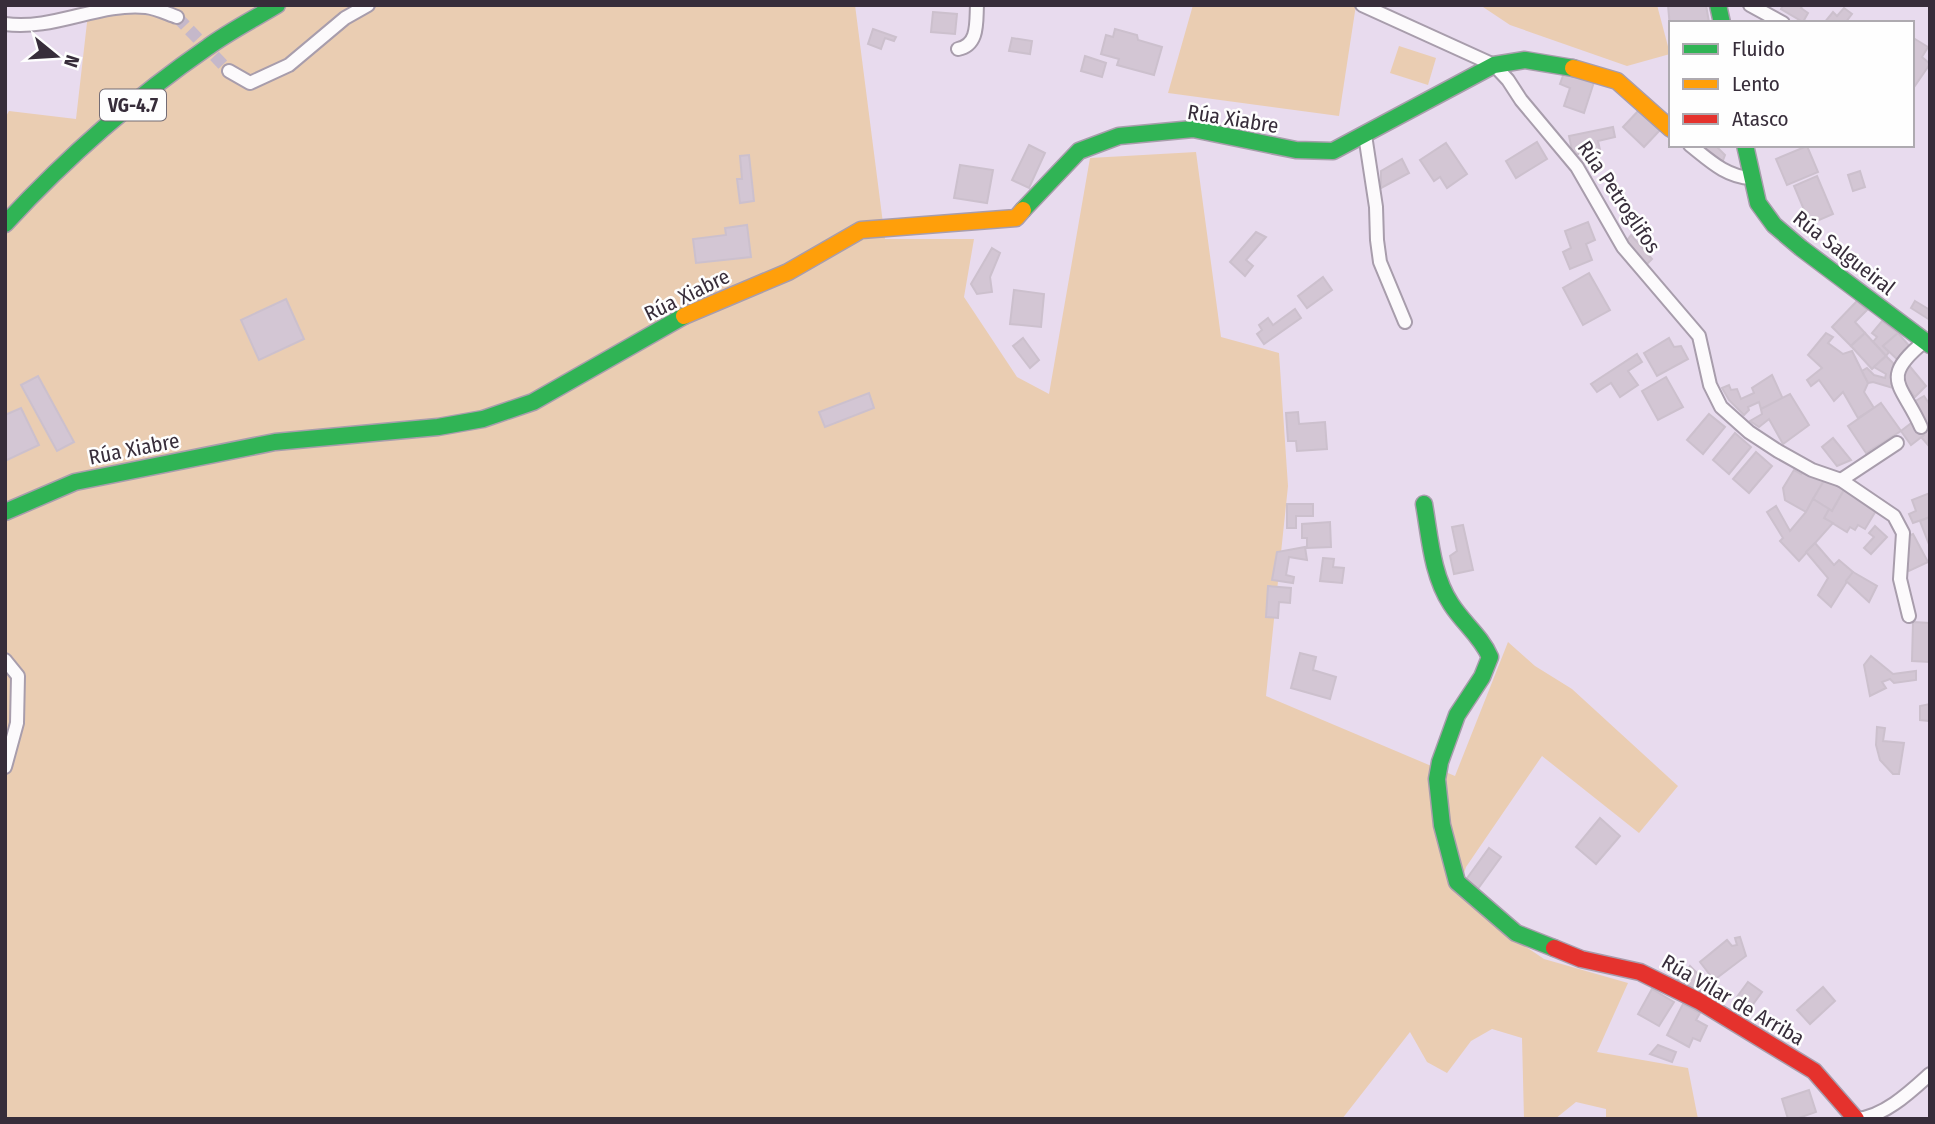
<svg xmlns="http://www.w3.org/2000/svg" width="1935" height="1124" font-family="'Fira Sans Condensed',sans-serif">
  <rect width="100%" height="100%" fill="#e8dbee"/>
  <g fill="#eacdb2">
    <polygon points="89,5 855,5 885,239 974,239 964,297 1017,377 1049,394 1090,158 1196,152 1221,337 1279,353 1288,486 1266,696 1455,776 1508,642 1535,666 1572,689 1678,786 1639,833 1542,756 1466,867 1458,892 1498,928 1544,959 1628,983 1597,1052 1688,1068 1698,1119 1606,1119 1606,1109 1576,1102 1555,1119 1524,1119 1522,1038 1492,1029 1471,1041 1447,1073 1427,1062 1410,1032 1342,1119 5,1119 5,118 9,111 76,119"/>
    <polygon points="1193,5 1356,5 1339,116 1168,93"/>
    <polygon points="1480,5 1657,5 1670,54 1627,66 1510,25"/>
    <polygon points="1399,46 1436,58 1428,85 1390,73"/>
  </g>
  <g fill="#d3c6d4" stroke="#ccc0cd" stroke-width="2">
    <polygon points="1668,5 1706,5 1709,22 1671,23 1670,28"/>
    <polygon points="1783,5 1803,5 1801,8 1808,13 1803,22 1781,9"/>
    <polygon points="1844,8 1852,14 1845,23 1824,23 1833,12 1837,16"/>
    <polygon points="933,12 957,14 955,34 931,32"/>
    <polygon points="873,29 896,37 894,41 885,38 881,49 868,44"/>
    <polygon points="1115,29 1137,35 1138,40 1162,47 1154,75 1117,65 1119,59 1101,54 1106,35 1113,37"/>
    <polygon points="1012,38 1032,41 1030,54 1009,51"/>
    <polygon points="1915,39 1928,47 1922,57 1930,64 1912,90 1912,44"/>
    <polygon points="1085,56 1106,63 1102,77 1081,71"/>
    <polygon points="1564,73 1594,82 1584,113 1564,106 1570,88 1560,84"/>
    <polygon points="1640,109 1661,129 1644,147 1623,127"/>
    <polygon points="1613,127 1615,137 1598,141 1600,150 1573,155 1569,136"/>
    <polygon points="1537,142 1547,159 1516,178 1506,161"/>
    <polygon points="1446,143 1467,174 1447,188 1440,177 1434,181 1420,160"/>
    <polygon points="1029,145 1045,153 1029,188 1012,180"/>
    <polygon points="1701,145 1715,145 1725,155 1722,163"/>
    <polygon points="1807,146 1818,172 1787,185 1776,159"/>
    <polygon points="749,155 754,201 740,203 737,179 742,179 740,156"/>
    <polygon points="1402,159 1409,173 1381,188 1381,171"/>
    <polygon points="960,165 993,170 987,203 954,198"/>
    <polygon points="1860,171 1865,187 1853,191 1848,175"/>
    <polygon points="1817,176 1833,214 1810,224 1794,186"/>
    <polygon points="1588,222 1595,240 1586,244 1592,260 1570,269 1563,252 1571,248 1565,231"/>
    <polygon points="747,225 751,257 696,263 693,239 726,235 725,228"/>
    <polygon points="1256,232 1266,237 1246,260 1253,266 1245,276 1230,262"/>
    <polygon points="1631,235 1652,259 1646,265 1626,242"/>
    <polygon points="992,248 1000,253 990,277 992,292 977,294 971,284"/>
    <polygon points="1589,273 1610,310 1583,325 1563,288"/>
    <polygon points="1323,277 1332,290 1307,308 1298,296"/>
    <polygon points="1014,290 1044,294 1041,327 1010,324"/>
    <polygon points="286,299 304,339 259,360 241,320"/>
    <polygon points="1857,301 1867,310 1855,322 1865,333 1851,346 1832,327"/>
    <polygon points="1915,301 1930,310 1930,320 1911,308"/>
    <polygon points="1295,309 1301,318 1264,344 1257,334 1262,330 1259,325 1268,318 1273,325"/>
    <polygon points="1882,321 1898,333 1883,346 1889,352 1886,356 1873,342 1877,337 1872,333"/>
    <polygon points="1826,333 1833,337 1828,343 1843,354 1852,351 1868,383 1864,392 1874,408 1858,418 1843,392 1834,401 1819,380 1811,386 1807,380 1822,368 1808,355"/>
    <polygon points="1865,333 1886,356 1872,369 1851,346"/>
    <polygon points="1898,333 1911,348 1899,361 1883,346"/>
    <polygon points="1023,338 1039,360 1030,368 1013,346"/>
    <polygon points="1669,338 1674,347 1681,346 1688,359 1657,376 1644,353"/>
    <polygon points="1637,354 1642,362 1628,371 1638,385 1620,397 1611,383 1597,392 1591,384"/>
    <polygon points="1886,356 1893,363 1896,373 1893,388 1873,382 1868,383 1862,371 1867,368 1874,375 1885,378 1886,374 1874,367"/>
    <polygon points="1907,363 1926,386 1915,397 1901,379"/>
    <polygon points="1772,375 1783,399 1761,409 1759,402 1748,407 1749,410 1744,415 1729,400 1722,388 1729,385 1731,390 1737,389 1741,399 1754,393 1752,388"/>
    <polygon points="38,376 74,442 57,451 21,385"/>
    <polygon points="1666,377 1683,407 1658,420 1642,391"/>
    <polygon points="869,393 874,408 825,427 819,412"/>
    <polygon points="1790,394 1809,425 1783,444 1769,419 1759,427 1750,421 1762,414 1761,409"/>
    <polygon points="1924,396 1930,405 1928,445 1921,437 1924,435 1921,417 1912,403"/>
    <polygon points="1881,403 1901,431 1866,453 1848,426"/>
    <polygon points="21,408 39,445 5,461 5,415"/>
    <polygon points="1298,412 1299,424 1325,422 1327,449 1297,451 1296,441 1288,441 1286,413"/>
    <polygon points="1709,414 1725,427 1703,454 1687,440"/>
    <polygon points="1914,421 1924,435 1911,445 1901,431"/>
    <polygon points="1735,433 1751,447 1729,474 1713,460"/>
    <polygon points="1833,438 1851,460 1837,466 1822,447"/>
    <polygon points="1756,452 1772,466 1749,493 1733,479"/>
    <polygon points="1794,470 1801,474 1803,470 1825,479 1806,512 1785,500 1783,488"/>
    <polygon points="1825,479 1844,490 1832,511 1813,499"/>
    <polygon points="1844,490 1877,509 1865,529 1858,525 1855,530 1850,527 1847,532 1824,518 1829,509 1832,511"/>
    <polygon points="1930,493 1930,517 1913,523 1909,514 1916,511 1912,500"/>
    <polygon points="1813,499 1829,509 1824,518 1833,523 1799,561 1780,541 1783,538 1767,512 1776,506 1790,531 1806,512"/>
    <polygon points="1287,504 1313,504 1313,516 1296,516 1296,528 1287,528"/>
    <polygon points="1930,517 1930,547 1920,521"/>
    <polygon points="1330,522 1331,547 1307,548 1307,538 1302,538 1302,524"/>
    <polygon points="1463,525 1473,570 1454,574 1450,556 1457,551 1452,527"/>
    <polygon points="1875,526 1887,537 1871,554 1864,548 1874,537 1869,533"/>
    <polygon points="1913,534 1928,562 1909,571 1905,560 1909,547 1908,536"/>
    <polygon points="1815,543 1834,565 1839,560 1853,572 1831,607 1818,595 1828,578 1806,552"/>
    <polygon points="1305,547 1307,560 1289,557 1286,575 1294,577 1293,583 1272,580 1277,552"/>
    <polygon points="1323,558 1334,559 1333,567 1344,568 1342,583 1320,581"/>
    <polygon points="1853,572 1877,586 1869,602 1846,581"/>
    <polygon points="1268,586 1291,588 1290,603 1279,602 1278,618 1266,617"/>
    <polygon points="1913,622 1930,623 1930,662 1912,661"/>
    <polygon points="1300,653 1316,657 1313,670 1336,677 1330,699 1291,688"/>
    <polygon points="1871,656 1893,674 1916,671 1916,680 1894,683 1890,679 1882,682 1886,688 1870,696 1864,665"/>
    <polygon points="1930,704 1930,734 1929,734 1929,721 1920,720 1920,706"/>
    <polygon points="1877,727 1885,728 1883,741 1904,743 1899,774 1893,774 1880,760 1876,745"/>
    <polygon points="1600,818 1620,836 1596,864 1576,847"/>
    <polygon points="1489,848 1501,857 1477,890 1465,881"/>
    <polygon points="1740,937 1746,956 1714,980 1700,962 1727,940 1732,946 1737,945 1735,938"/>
    <polygon points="1690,966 1707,983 1698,992 1676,982 1681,972 1686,974"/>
    <polygon points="1748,982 1762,992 1748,1011 1734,1001"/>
    <polygon points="1823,987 1835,1001 1810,1024 1797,1010"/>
    <polygon points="1652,989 1674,1002 1659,1026 1638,1014"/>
    <polygon points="1683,1004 1700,1013 1696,1020 1707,1026 1700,1041 1693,1038 1689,1047 1667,1035"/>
    <polygon points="1658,1045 1676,1052 1672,1062 1650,1054"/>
    <polygon points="1809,1090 1816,1112 1796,1119 1788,1119 1782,1099"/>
  </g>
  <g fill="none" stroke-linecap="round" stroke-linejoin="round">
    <polyline stroke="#c5b8ca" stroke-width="12" stroke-dasharray="12 6" stroke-linecap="butt" points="177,17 229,71"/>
    <g stroke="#a89dac" stroke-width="16">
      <g id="street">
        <polyline points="1362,5 1494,65 1508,80 1521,100 1577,167 1623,247 1699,336 1710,385 1721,407 1749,432 1778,451 1812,470 1841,480 1894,516 1903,533 1900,579 1909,616"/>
        <polyline points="1750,5 1783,23"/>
        <path d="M 5,24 C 53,31 100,2 146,7 C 156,8 168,14 177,17"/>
        <path d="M 958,49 C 979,45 976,22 977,5"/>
        <polyline points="229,71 250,83 289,65 345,18 368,5"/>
        <polyline points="1365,135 1376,207 1377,240 1380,262 1405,322"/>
        <path d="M 1690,145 C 1709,160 1726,177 1751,178"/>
        <path d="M 1921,427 C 1902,384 1878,379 1925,341"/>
        <polyline points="1841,480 1897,443"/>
        <polyline points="5,660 18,676 17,723 5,767"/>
        <path d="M 1857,1119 C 1885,1116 1910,1092 1930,1074"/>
      </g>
    </g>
    <g stroke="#a89dac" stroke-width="19">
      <g id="fast">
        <polyline points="1718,5 1722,23"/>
        <polyline points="1745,145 1758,203 1774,225 1801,248 1930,345"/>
        <polyline points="1023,210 1079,151 1119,136 1193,129 1296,150 1333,151 1494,65 1525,60 1573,68"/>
        <path d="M 5,224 C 66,158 134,98 208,47 C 230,31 254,19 277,5"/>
        <path d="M 1424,504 C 1430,538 1432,575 1451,604 C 1463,623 1481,636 1490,657 L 1482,677 L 1457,715 L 1440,762 L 1437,779 L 1442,825 L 1457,882 L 1516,933 L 1554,948"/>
        <polyline points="5,512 75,482 275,442 438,427 483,419 533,402 684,316"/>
      </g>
    </g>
    <g stroke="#a89dac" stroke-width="19">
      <g id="slow">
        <polyline points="1573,68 1617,81 1671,129"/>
        <polyline points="684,316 788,272 861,230 1016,218 1023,210"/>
      </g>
    </g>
    <g stroke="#a89dac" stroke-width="19">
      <polyline id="jam" points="1554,948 1581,959 1640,972 1699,1001 1814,1071 1856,1119"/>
    </g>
    <use href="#street" stroke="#fcfafc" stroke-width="12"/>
    <use href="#fast" stroke="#30b455" stroke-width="16"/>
    <use href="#slow" stroke="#ff9f0a" stroke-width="16"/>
    <use href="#jam" stroke="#e5322d" stroke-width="16"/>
  </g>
  <g text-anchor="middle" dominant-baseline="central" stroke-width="5" stroke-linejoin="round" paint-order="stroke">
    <rect fill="#fefefe" stroke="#736c75" stroke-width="2" x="100" y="89.5" width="66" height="31" rx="5"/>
    <g font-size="19" font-weight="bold" fill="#372d3a">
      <text x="133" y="105">VG-4.7</text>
    </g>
    <g font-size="21" fill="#372d3a" stroke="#fefefe">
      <text transform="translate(1233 119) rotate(9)">Rúa Xiabre</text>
      <text transform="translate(1619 197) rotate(56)">Rúa Petroglifos</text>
      <text transform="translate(1844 253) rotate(38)">Rúa Salgueiral</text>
      <text transform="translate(687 295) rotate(-26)">Rúa Xiabre</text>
      <text transform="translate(134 449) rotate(-11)">Rúa Xiabre</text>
      <text transform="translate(1733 1000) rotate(30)">Rúa Vilar de Arriba</text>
    </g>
  </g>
  <rect width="1935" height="1124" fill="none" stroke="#372d3a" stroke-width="14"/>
  <rect x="1669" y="21" width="245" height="126" fill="#fefefe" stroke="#aeaab0" stroke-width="2"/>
  <rect x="1683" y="44" width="35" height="10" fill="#30b455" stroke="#aeaab0" stroke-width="2"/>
  <text x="1732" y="56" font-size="21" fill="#372d3a">Fluido</text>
  <rect x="1683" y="79" width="35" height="10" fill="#ff9f0a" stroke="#aeaab0" stroke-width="2"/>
  <text x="1732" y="91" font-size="21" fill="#372d3a">Lento</text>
  <rect x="1683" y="114" width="35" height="10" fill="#e5322d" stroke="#aeaab0" stroke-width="2"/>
  <text x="1732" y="126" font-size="21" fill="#372d3a">Atasco</text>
  <g transform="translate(56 56) rotate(108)" stroke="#fefefe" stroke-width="5" paint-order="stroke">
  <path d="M0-5L12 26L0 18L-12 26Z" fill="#372d3a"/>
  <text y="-10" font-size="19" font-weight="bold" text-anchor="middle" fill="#372d3a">N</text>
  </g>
</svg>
